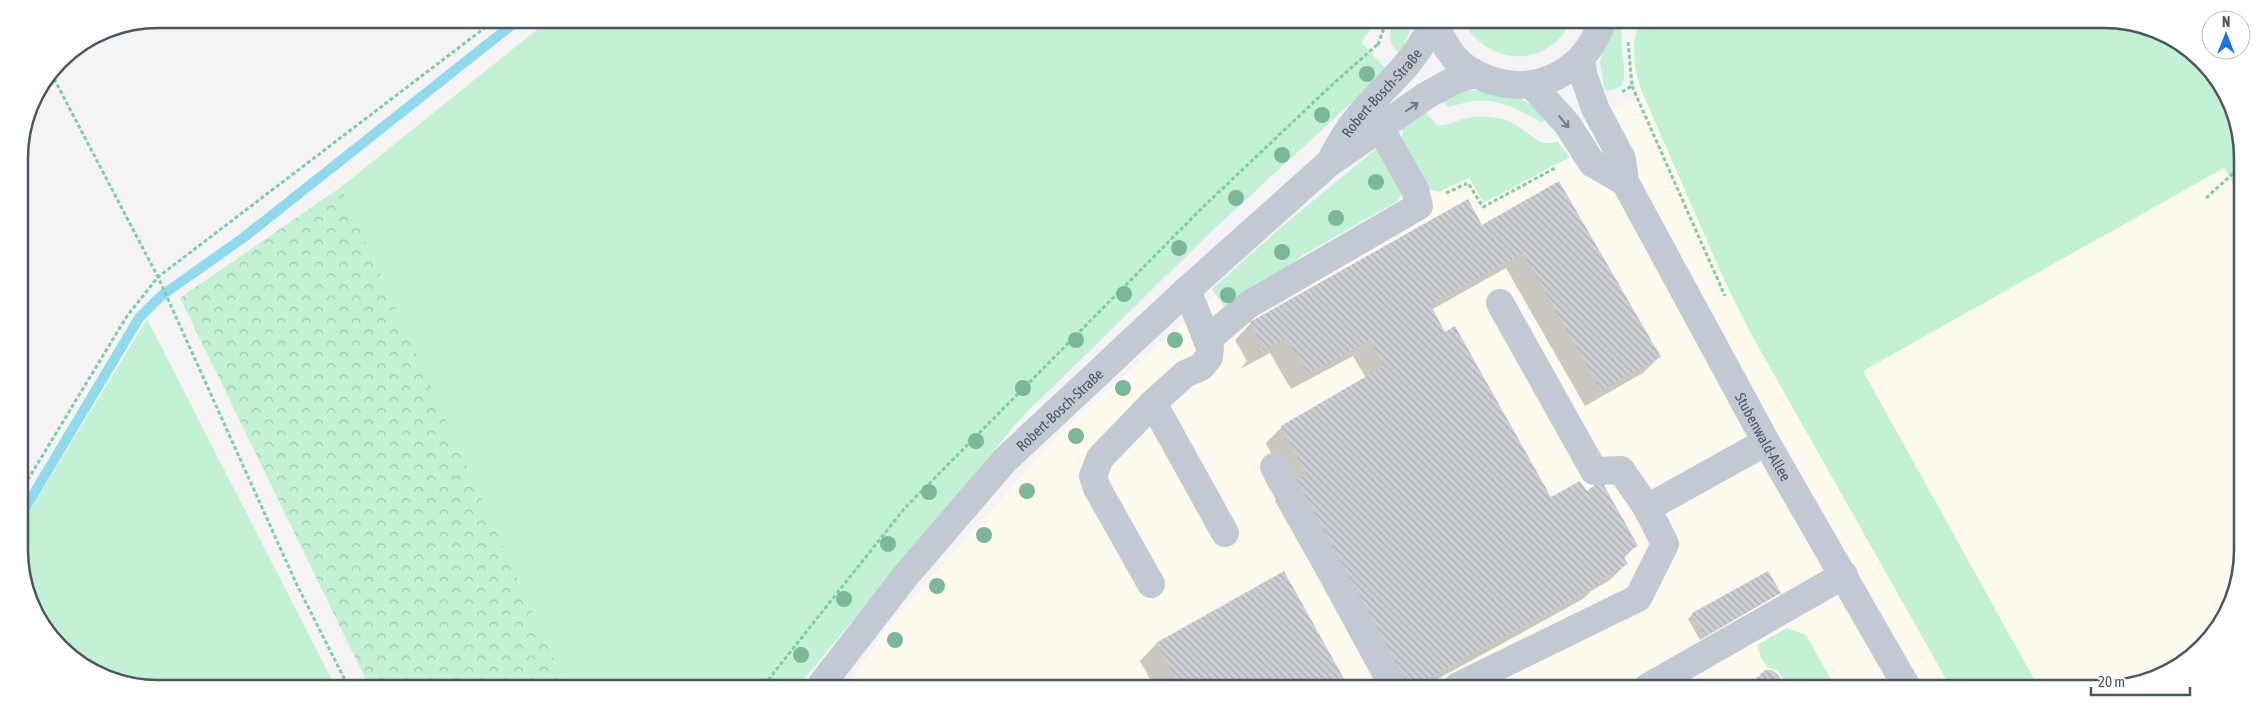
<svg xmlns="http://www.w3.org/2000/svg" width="2261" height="707" font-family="'Asap Condensed',sans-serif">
  <defs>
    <pattern id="forest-crowns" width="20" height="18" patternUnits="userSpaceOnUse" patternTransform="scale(1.25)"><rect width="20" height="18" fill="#c3f1d5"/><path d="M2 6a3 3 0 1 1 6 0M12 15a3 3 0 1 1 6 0" fill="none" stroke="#a0c6b0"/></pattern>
    <pattern id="building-back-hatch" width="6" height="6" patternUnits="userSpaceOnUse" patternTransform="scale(1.25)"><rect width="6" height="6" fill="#cdcfd5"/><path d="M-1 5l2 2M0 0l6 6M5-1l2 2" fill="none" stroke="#a8abb0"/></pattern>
  </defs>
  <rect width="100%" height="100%" fill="#f5f3f3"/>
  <polygon fill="#fdf9ef" points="1637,22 2139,24 2208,66 2240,131 2237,585 2219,627 2188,659 2112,688 847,685 892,622 1061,432 1276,241 1404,131 1518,125 1547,143 1641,95 1631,68 1635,31"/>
  <g fill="#c3f1d5">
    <polygon points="549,20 1377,22 1361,42 1387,70 1213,230 1021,418 799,685 565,684 341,187"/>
    <path d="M 1393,22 L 1414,22 L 1400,54 C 1389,46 1388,34 1393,22 Z"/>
    <path d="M 1463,22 L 1571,22 C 1567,27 1564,34 1560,38 C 1528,70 1484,57 1463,22 Z"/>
    <path d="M 1612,22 L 1624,22 C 1616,44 1629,66 1622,86 L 1608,91 L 1604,88 L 1600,61 Z"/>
    <path d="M 1639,22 L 2139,24 L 2203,63 L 2240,131 L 2239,194 L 2224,168 L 1863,371 L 2039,688 L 1951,688 L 1750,332 L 1725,282 L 1642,92 C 1634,68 1630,47 1639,22 Z"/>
    <path d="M 1460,91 C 1497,89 1521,94 1550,118 L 1541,122 C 1520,110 1498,98 1473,101 C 1465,102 1457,105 1449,107 L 1440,100 Z"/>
    <path d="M 1425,111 L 1437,125 C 1448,126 1453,122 1463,119 C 1478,115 1491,116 1506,120 C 1526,126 1538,150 1557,141 L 1570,157 L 1484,203 L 1469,178 L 1438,192 L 1421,187 L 1401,142 L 1403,128 Z"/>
    <polygon points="1383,143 1405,185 1398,201 1303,255 1229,314 1212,289 1285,224"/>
    <polygon points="147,319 334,684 122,683 53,641 21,576 21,525"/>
    <path d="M 1787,628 L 1806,635 L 1835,687 L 1788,687 C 1783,678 1780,668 1768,668 L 1761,658 L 1757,645 Z"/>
  </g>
  <polygon fill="url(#forest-crowns)" points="341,187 565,684 368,684 180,298"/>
  <g fill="#0003">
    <polygon points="1559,183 1659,357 1643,373 1585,406 1506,268 1431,310 1444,334 1551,498 1586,492 1636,546 1623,559 1626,564 1610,580 1591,591 1583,599 1425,686 1380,686 1275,501 1288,487 1266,443 1282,427 1366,378 1353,356 1291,389 1270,353 1240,369 1247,361 1235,340 1251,323 1481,226"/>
    <polygon points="1283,573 1347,686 1154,686 1140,661 1156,644"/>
    <polygon points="1780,593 1700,640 1688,619 1693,614"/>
  </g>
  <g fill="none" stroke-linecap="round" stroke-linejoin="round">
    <polyline stroke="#90daee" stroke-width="10" points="21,515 139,318 161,296 243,238 518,20"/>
  </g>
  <g fill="url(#building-back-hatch)">
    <polygon points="1559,181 1661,357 1601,390 1523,253 1430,304 1445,332 1455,326 1551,497 1580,481 1587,491 1601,480 1638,546 1622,554 1628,564 1599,580 1601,583 1414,686 1405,686 1291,483 1306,474 1281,426 1384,366 1370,340 1308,374 1287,338 1257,354 1255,351 1264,347 1250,322 1468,199 1482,225"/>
    <polygon points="1284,571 1348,686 1179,686 1156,643"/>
    <polygon points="1768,571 1781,593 1705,636 1692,613"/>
    <polygon points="1765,670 1772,670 1778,675 1785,687 1747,687"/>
  </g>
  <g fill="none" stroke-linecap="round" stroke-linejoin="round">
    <g stroke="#7ad0a6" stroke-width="3" stroke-dasharray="4 2.5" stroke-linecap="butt">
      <polyline points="1378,45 1386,22"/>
      <polyline points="51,73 158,277 296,583 347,684"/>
      <polyline points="1632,86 1725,296"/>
      <polyline points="1622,92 1632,86 1628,42"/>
      <polyline points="1446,193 1468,183 1483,207 1557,167"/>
      <polyline points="2206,198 2239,168"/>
      <polyline points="21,491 127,316 158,277 495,20"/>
      <polyline points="1938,679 1942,688"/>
      <polyline points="764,685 904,509 1202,208 1334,83 1378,44"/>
    </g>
    <g stroke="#c1cad2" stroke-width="28">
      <path d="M 1434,22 C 1440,35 1445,47 1455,58 C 1463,68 1475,74 1487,79 C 1537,97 1585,72 1602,22"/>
      <path id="s1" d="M 1581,60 L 1583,74 L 1595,108 L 1622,159 L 1625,182 L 1766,442 L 1907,687"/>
      <polyline points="1532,85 1567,124 1592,163 1625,182"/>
      <path id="s2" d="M 1333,156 C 1340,144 1347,130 1356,120 C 1383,86 1416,64 1433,22"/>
      <polyline points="1500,303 1594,471 1621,470 1647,508"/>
      <polyline points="1207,340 1248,305 1419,206 1415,190 1381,129"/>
      <polyline points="1153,403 1225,533"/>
      <polyline points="1274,467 1393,686"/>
      <polyline points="1151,584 1097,488 1093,476 1100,458 1153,403 1185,374 1201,367 1209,357 1210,347 1187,290"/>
      <path id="s3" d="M 821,685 L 907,574 L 1005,460 L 1187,290 L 1328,164 L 1427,95 L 1453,81 L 1474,74"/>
      <polyline points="1458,686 1638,598 1665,544 1647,508 1766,442"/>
      <polyline points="1648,687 1844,575"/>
    </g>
  </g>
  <g fill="#7bb799">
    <circle cx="1367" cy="74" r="8"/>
    <circle cx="1322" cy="115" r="8"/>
    <circle cx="1282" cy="155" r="8"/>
    <circle cx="1376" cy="182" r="8"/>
    <circle cx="1236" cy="198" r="8"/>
    <circle cx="1336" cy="218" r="8"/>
    <circle cx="1179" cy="248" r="8"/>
    <circle cx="1282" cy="252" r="8"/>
    <circle cx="1124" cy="294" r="8"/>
    <circle cx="1228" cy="295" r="8"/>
    <circle cx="1076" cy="340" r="8"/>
    <circle cx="1175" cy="340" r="8"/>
    <circle cx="1023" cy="388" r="8"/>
    <circle cx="1123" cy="388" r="8"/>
    <circle cx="1076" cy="436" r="8"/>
    <circle cx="976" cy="441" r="8"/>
    <circle cx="1027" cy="491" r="8"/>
    <circle cx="929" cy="492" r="8"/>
    <circle cx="984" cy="535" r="8"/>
    <circle cx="888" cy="544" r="8"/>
    <circle cx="937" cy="586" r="8"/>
    <circle cx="844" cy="599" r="8"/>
    <circle cx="895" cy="640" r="8"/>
    <circle cx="801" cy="655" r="8"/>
  </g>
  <defs><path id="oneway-shaft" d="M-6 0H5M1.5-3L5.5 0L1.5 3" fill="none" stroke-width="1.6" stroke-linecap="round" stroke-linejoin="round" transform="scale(1.25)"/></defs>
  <g stroke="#6e7983">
    <use href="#oneway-shaft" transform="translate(1412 107) rotate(-35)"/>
    <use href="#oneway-shaft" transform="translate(1564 122) rotate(51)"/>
  </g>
  <g text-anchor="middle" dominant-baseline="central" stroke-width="4.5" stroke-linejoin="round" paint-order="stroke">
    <g font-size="15" fill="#4a5661" stroke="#fff">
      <text stroke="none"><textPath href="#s2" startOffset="80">Robert-Bosch-Straße</textPath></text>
      <text stroke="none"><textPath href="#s3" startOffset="365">Robert-Bosch-Straße</textPath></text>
      <text stroke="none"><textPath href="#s1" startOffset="421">Stubenwald-Allee</textPath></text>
    </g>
  </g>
  <path d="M0 0H2261V707H0ZM158 28H2104A130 130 0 0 1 2234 158V550A130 130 0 0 1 2104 680H158A130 130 0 0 1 28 550V158A130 130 0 0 1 158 28Z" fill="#fff" fill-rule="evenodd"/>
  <path fill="none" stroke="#4a5661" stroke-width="2.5" d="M158 28H2104A130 130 0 0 1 2234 158V550A130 130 0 0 1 2104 680H158A130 130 0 0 1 28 550V158A130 130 0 0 1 158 28Z"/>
  <g transform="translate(2226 35)"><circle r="24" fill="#ffffff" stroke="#b7bbc0"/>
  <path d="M0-4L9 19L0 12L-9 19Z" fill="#1a73e8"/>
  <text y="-8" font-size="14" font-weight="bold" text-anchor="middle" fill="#4a5661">N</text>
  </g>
  <path d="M2091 687v8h99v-8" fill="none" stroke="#4a5661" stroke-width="2.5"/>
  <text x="2098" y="687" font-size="15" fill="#4a5661" stroke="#ffffff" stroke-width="4" paint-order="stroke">20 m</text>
</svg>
